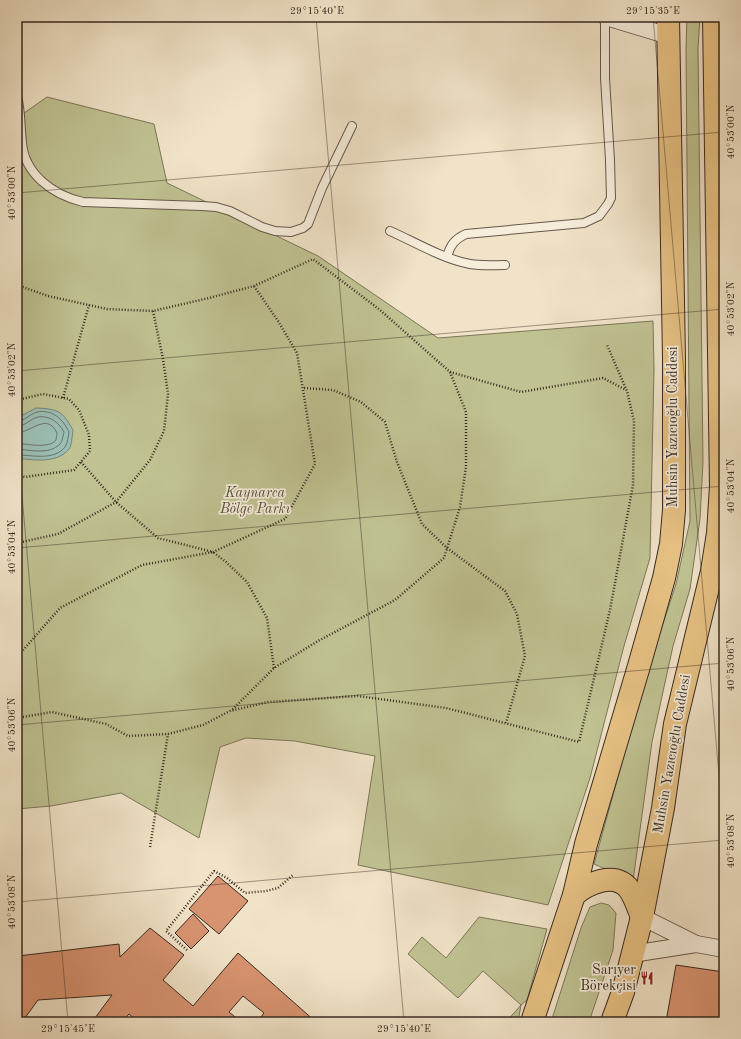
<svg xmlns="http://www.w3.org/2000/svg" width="741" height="1039" font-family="'Old Standard TT',serif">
  <rect width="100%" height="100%" fill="#f1e3c8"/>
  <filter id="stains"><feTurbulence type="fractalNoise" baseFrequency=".005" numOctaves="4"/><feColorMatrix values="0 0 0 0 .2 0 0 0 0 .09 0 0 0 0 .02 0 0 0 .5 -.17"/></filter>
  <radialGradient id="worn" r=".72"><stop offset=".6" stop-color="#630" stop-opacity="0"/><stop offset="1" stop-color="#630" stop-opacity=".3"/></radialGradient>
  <g fill="#c0c292" stroke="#7c765a">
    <polygon points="687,17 700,17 698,49 703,462 700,519 690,589 673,646 652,742 633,881 594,864 645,679 676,584 690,521 686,48"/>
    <polygon points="47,97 154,124 167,183 318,256 438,338 653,321 654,369 650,558 624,646 590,778 548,905 358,865 375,756 295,741 246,738 220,747 199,838 121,793 51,806 17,809 17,118"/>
    <polygon points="601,903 609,905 616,913 613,950 589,1022 551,1022 581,928 590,907"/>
    <polygon points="479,917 547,929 527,1000 521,1005 518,1022 506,1022 521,1005 483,971 458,998 408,954 422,937 446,958"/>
  </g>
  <path fill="#9bbeb4" stroke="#738379" d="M 36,408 C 59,409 62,411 73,430 C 72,436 72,445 69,449 C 57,464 33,460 17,458 L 17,418 Z"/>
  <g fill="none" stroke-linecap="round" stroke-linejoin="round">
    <g stroke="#69746a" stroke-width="1">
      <path d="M 17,422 C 24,421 30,414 37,412 C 52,409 63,419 69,432 C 68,436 68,443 65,447 C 54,461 32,455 17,455"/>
      <path d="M 17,427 C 25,426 30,419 38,417 C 50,415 59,423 64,432 C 63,436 62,442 60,444 C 49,455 30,450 17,449"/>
      <path d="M 17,433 C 32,432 47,412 57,433 C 57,434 56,439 56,440 C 50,449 26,444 17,443"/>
    </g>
  </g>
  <g fill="#d89371" stroke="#372a21">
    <polygon points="218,876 248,901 219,934 189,909"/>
    <polygon points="193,914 209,931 191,949 175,933"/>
    <polygon points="150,928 184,955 163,980 193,1006 238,953 316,1022 257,1022 264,1013 243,996 229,1012 241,1022 197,1022 192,1017 187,1022 138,1022 129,1014 122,1022 92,1022 112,995 38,1000 22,1022 17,1022 18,956 119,944 120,957"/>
    <polygon points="676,965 724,972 724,1017 718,1017 718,1022 666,1022"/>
  </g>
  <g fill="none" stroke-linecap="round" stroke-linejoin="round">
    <g stroke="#66584b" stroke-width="10">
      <g id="service">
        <path d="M 17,96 C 21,111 20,126 22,142 C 24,174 53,195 83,202 L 202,206 L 216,207 L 230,211 L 262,227 L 275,231 L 291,232 L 303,228 L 308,224 L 322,188 L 352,126"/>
        <path d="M 390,231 C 415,242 443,259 470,264 C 482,266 493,265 505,265"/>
        <path d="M 447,257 C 450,245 455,239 466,234 L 584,223 L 599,216 L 608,204 L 611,198 L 610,160 L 605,78 L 605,17"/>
      </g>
    </g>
    <g stroke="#66584b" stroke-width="18">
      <g id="minor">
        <polyline points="606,17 669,36"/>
        <polyline points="642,917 696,944 724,949"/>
        <polyline points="632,954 696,944"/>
      </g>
    </g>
    <g stroke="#372a21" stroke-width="24">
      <g id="primary">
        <path d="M 574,895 C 588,883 615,871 629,889 C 635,897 638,908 642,917"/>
        <polyline points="532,1022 574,895 586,844 639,666 664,578 671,544 674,510 674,359 668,17"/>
        <polyline points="612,1022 623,992 642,917 663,808 675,724 712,571 718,533 721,486 714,17"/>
      </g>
    </g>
    <g stroke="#372a21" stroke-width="2.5" stroke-dasharray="1 2" stroke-linecap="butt">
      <polyline points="17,285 48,296 107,309 153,311 209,298 254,286 313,259 380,310 450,372 466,412 466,467 460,507 444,558 395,600 318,641 274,668 231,711"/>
      <polyline points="450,372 521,392 603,378 626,390"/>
      <polyline points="304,388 333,390 361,402 385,422 397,462 422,524 447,548 505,591 517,614 525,656 506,723"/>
      <polyline points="63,398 89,305"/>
      <polyline points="17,400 43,394 69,399 79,410 89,435 90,451 74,470 25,477 17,475"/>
      <polyline points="81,462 116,502 158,538 213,552 285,519 315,464 297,353 278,321 254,286"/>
      <polyline points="17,543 58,534 116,502 150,460 164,431 168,394 163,359 153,311"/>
      <polyline points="17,657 60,608 142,565 213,552 226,562 247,582 267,618 274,668"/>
      <polyline points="17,718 52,712 106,724 128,736 168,734 203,725 230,711 268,702 358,696 446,708 579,742 610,610 633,485 634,421 627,391 607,345"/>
      <polyline points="150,847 168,734"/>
      <polyline points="187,950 166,931 214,871 227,878 245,893 266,891 278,888 293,875"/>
    </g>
    <use href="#service" stroke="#f6eddb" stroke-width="8"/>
    <use href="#minor" stroke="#f6eddb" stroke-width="16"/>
    <use href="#primary" stroke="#e8c284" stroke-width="22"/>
  </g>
  <path fill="none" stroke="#372a21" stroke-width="1" stroke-opacity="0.45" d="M 316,17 L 404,1022M 653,17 L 724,833M 17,193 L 724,132M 17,371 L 724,309M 17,438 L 68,1022M 17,548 L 724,486M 17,725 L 724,663M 17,902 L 724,840M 674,1022 L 724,1018"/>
  <defs>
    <g id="restaurant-bare" transform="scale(1.08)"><path d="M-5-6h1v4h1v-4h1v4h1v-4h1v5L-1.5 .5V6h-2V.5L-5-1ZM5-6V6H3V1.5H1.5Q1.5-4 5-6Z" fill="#8f2418" stroke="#f6eddb" stroke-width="2.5" paint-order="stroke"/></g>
  </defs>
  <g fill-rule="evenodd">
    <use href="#restaurant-bare" x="647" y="978"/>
  </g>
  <g text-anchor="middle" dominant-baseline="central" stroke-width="3.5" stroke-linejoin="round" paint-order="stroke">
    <g font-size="14" fill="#372a21" stroke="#f6eddb">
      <text transform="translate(673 427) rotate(-90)">Muhsin Yazıcıoğlu Caddesi</text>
      <text transform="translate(672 754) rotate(-80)">Muhsin Yazıcıoğlu Caddesi</text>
    </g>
    <g font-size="14" font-style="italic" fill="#59503d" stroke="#f6eddb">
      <text x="255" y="493">Kaynarca<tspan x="255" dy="16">Bölge Parkı</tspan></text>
    </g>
    <g font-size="14" fill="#372a21" stroke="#f6eddb" text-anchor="end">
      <text x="636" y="970">Sarıyer<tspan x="636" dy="16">Börekçisi</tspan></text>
    </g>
  </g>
  <rect width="741" height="1039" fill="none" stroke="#f1e3c8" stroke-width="44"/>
  <rect x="22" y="22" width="697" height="995" fill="none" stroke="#372a21" stroke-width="1.5"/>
  <g font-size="10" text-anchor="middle" fill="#372a21">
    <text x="317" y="14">29°15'40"E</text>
    <text x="653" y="14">29°15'35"E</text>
    <text transform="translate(730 132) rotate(-90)" y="4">40°53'00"N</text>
    <text transform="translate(11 193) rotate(-90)" y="4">40°53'00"N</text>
    <text transform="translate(730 309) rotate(-90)" y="4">40°53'02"N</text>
    <text transform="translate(11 370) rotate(-90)" y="4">40°53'02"N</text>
    <text transform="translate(730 486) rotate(-90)" y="4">40°53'04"N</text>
    <text transform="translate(11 547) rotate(-90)" y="4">40°53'04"N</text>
    <text transform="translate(730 664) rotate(-90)" y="4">40°53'06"N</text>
    <text transform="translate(11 725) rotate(-90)" y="4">40°53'06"N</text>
    <text transform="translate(730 841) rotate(-90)" y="4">40°53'08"N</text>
    <text transform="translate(11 902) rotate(-90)" y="4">40°53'08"N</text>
    <text x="68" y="1032">29°15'45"E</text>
    <text x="404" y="1032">29°15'40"E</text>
  </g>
  <rect width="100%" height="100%" filter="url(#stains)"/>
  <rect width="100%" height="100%" fill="url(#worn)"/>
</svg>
